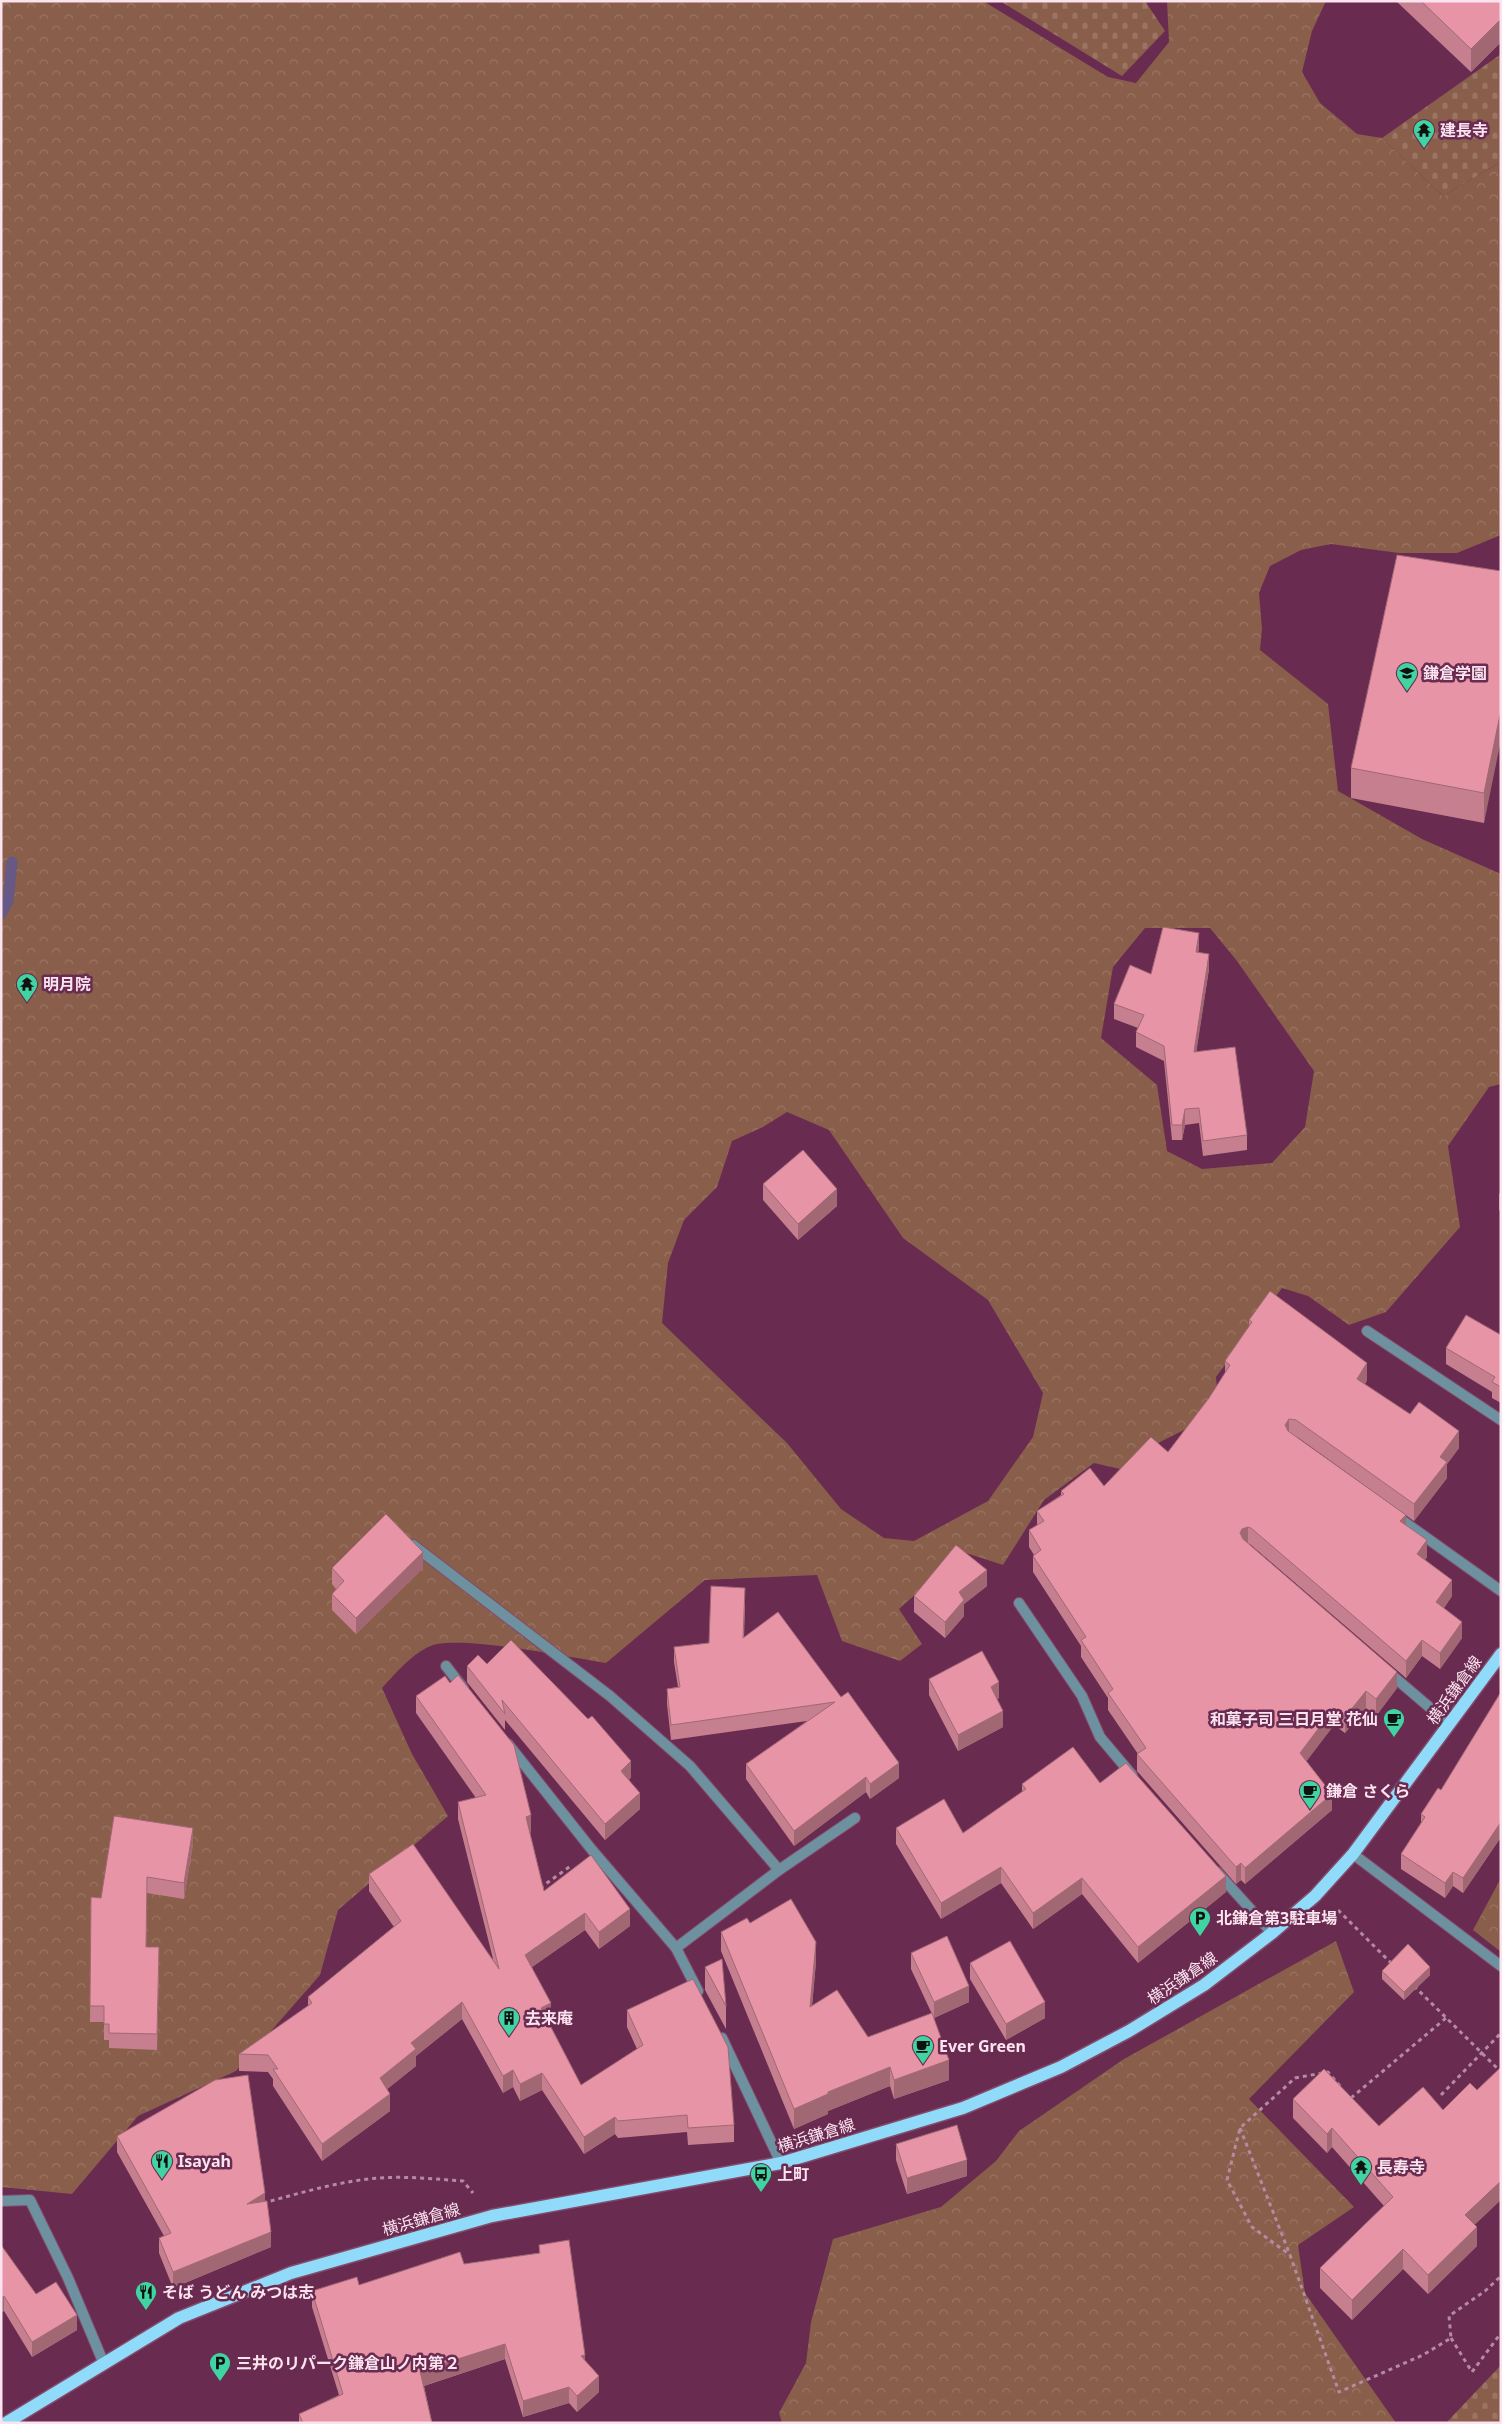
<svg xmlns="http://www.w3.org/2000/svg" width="1502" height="2424" font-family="'Noto Sans','Noto Sans JP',sans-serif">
  <defs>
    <pattern id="forest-crowns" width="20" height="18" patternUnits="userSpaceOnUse" patternTransform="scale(1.25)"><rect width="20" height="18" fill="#895e4a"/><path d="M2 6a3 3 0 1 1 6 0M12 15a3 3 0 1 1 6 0" fill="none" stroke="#9b7564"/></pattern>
    <pattern id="cemetery-stones" width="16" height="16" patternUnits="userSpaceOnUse" patternTransform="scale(1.25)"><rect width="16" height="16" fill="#895e4a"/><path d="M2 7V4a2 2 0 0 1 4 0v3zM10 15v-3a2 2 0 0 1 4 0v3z" fill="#9b7564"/></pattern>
  </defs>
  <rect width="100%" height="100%" fill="#692b50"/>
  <g fill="url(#forest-crowns)" fill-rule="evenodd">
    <path d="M 1,1 L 983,1 L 1108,77 L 1136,83 L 1169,42 L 1167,1 L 1326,1 L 1312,31 L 1302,72 L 1320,103 L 1357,134 L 1382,138 L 1443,196 L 1501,162 L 1501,535 L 1457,553 L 1399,553 L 1331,544 L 1301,550 L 1270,566 L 1259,593 L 1262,629 L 1260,650 L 1328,704 L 1338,791 L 1422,839 L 1501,874 L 1501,1084 L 1489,1087 L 1448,1146 L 1460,1227 L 1386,1312 L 1349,1325 L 1308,1296 L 1282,1288 L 1216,1377 L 1218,1402 L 1190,1427 L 1160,1442 L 1120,1469 L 1094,1463 L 1044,1500 L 1003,1565 L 963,1552 L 899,1609 L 922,1644 L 900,1661 L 842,1641 L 817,1575 L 705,1580 L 606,1663 C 572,1658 454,1633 428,1647 C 410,1656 396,1673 382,1688 L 412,1754 L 448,1816 L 338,1910 L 320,1975 L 236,2071 L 138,2116 L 72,2194 L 1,2187 ZM 1145,928 L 1210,928 L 1237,961 L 1314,1071 L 1305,1127 L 1272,1163 L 1202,1169 L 1167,1151 L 1157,1085 L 1101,1038 L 1113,967 ZM 787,1112 L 829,1130 L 903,1238 L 988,1300 L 1043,1393 L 1033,1437 L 988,1501 L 914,1541 L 884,1538 L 841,1509 L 787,1443 L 662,1323 L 668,1263 L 684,1220 L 717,1187 L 732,1141 L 763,1127 Z"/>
    <polygon points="1501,1878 1501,1952 1473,1930"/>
    <polygon points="1336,1941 1354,1992 1249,2099 1354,2207 1298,2245 1305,2293 1396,2423 782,2423 779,2413 806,2363 811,2322 833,2239 941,2207 996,2161 1019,2131 1124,2059"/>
  </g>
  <g fill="url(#cemetery-stones)">
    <polygon points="1000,1 1145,1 1165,31 1122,76"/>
    <polygon points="1501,54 1501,162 1443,196 1382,138"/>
    <polygon points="1501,2365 1501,2423 1446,2423"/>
  </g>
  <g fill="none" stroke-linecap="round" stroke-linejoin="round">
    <polyline stroke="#675885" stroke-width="11" points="1,914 8,901 12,862"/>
    <g stroke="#834c6d" stroke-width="12">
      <g id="service">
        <polyline points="1367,1331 1501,1420"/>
        <polyline points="1396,1516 1501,1591"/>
        <polyline points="413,1545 610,1696 690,1766 779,1870"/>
        <polyline points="1019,1603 1082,1696 1100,1737 1132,1775"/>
        <polyline points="446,1666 463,1688"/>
        <polyline points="1387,1671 1449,1724"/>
        <polyline points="508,1744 592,1850 676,1948 698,1991"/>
        <polyline points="1217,1872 1272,1933"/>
        <polyline points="676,1948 779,1870 855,1818"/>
        <polyline points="722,2038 781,2163"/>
        <polyline points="1,2201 30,2200 68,2278 104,2364"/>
      </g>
    </g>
    <g stroke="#834c6d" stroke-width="12">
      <polyline id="minor" points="1353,1854 1501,1966"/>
    </g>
    <g stroke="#834c6d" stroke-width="15">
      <polyline id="primary" points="6,2423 179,2318 291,2273 492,2216 781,2163 963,2108 1061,2067 1129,2031 1204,1985 1272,1933 1315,1896 1353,1854 1501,1654"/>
    </g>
    <g stroke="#b58ba3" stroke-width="3" stroke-dasharray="4 4" stroke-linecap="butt">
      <polyline points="540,1888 572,1865"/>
      <polyline points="1338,1910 1392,1964"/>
      <polyline points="1414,1986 1499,2070"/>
      <polyline points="1340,2086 1328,2072 1295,2078 1240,2128 1227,2180 1252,2227 1290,2255 1339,2392 1423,2355 1451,2338 1449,2316 1485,2291 1501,2276"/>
      <polyline points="1441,2095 1501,2033"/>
      <polyline points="1351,2098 1446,2018"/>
      <polyline points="1240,2128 1290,2255"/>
      <path d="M 263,2203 C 301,2193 339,2181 379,2178 C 406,2176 435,2179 463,2181 L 473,2193"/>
      <polyline points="1451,2338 1472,2372 1501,2333"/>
    </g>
    <use href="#service" stroke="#6e91a0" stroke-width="10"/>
    <use href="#minor" stroke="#6e91a0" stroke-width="10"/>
    <use href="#primary" stroke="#90dbfa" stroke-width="12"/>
  </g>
  <g fill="#c67f8f">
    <polygon points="1396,1 1501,1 1501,42 1471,72"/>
    <polygon points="1501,571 1484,823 1351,798 1351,768"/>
    <polygon points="1199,948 1198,952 1209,969 1196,1052 1247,1135 1247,1150 1203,1156 1199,1123 1185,1125 1182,1140 1172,1140 1164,1061 1136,1047 1136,1032 1138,1028 1114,1019 1114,1004 1151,974"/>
    <polygon points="763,1184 837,1206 798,1240 763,1200"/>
    <polygon points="1501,1192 1501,1212 1499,1210 1499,1194"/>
    <polygon points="1249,1320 1367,1380 1365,1384 1459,1448 1447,1464 1447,1478 1414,1521 1296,1436 1406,1525 1427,1557 1425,1560 1452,1596 1444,1608 1462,1638 1440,1669 1422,1656 1406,1678 1251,1545 1248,1543 1397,1688 1376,1716 1366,1708 1345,1733 1334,1725 1306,1761 1332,1810 1245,1884 1241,1880 1236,1884 1137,1771 1137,1754 1138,1754 1108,1710 1108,1698 1081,1657 1081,1646 1033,1572 1033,1556 1034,1555 1029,1547 1029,1530 1037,1526 1037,1511 1061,1495 1061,1491 1104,1486 1168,1452 1209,1398 1225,1373 1225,1361 1249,1326"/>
    <polygon points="1501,1335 1501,1403 1492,1398 1492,1392 1446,1364 1446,1348"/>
    <polygon points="332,1568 423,1568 356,1634 332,1610 332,1594 336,1589 332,1584"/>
    <polygon points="987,1586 964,1604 964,1616 945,1638 914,1612 914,1596"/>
    <polygon points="745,1603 744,1638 778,1612 899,1778 870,1799 866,1792 794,1846 746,1779 746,1764 807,1721 671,1740 667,1704 667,1689 678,1687 674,1662 674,1647 709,1643"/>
    <polygon points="487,1664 631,1777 629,1780 640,1809 605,1840 505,1720 505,1730 467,1682 467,1666"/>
    <polygon points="929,1679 999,1698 997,1699 1003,1727 958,1751 929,1695"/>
    <polygon points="1501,1692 1501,1837 1463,1893 1453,1886 1445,1898 1401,1869 1401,1854 1421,1823 1421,1814 1441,1790"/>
    <polygon points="416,1696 531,1832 530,1833 544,1891 630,1926 599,1949 585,1930 532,1967 551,2020 548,2021 581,2085 637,2049 627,2027 627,2010 734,2125 734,2142 688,2145 687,2132 618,2138 615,2134 584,2154 542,2090 520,2101 513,2087 503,2093 462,2019 416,2056 416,2066 387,2089 390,2111 322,2161 273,2086 273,2079 268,2072 239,2071 239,2054 308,2006 308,1997 394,1927 369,1891 369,1874 493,1959 458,1819 458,1802 476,1798 416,1713"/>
    <polygon points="1100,1783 1226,1892 1138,1963 1082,1894 1033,1929 1001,1883 941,1919 896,1844 896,1828 963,1833 1022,1792 1022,1784"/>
    <polygon points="193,1844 184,1899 147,1893 146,1947 159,1963 157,2050 109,2048 109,2040 104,2040 104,2022 90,2022 91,1897 101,1898"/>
    <polygon points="750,1923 816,1962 812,2006 868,2037 932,2014 911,1969 911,1953 969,2002 934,2018 949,2080 894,2099 890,2086 828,2111 828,2114 794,2129 721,1951 721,1932"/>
    <polygon points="970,1963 1045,2018 1006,2040 970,1979"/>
    <polygon points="705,1967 726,2006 726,2029 705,1990"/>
    <polygon points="1382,1971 1430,1975 1404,2000 1382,1979"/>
    <polygon points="1293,2099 1475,2225 1477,2246 1428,2294 1403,2269 1352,2320 1320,2288 1320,2268 1384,2206 1332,2147 1327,2153 1293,2118"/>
    <polygon points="117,2136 265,2202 271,2247 173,2288 159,2253 159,2238 164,2236 117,2152"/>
    <polygon points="896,2144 967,2176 907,2194 896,2160"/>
    <polygon points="1,2245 36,2294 77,2330 32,2357 4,2311"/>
    <polygon points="539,2245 585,2361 599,2392 577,2412 569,2403 523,2417 505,2359 424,2386 432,2423 299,2423 299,2414 339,2395 312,2307 312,2291 359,2285 464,2264 539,2253"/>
  </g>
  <g fill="#a16874">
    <polygon points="1501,19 1501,42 1471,72 1471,49"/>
    <polygon points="1501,710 1501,740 1484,823 1484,793"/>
    <polygon points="1199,933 1199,948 1196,967 1196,952"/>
    <polygon points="1209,954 1209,969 1194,1068 1194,1052"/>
    <polygon points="1185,1109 1185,1125 1182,1140 1182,1125"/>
    <polygon points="837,1189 837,1206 798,1240 798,1224"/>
    <polygon points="1367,1363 1367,1380 1357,1396 1357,1379"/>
    <polygon points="1289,1419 1289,1436 1285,1425"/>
    <polygon points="1459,1431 1459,1448 1447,1464 1447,1478 1414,1521 1414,1504 1440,1457"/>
    <polygon points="1406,1515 1406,1531 1400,1521"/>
    <polygon points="1248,1527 1248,1543 1242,1545 1240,1533 1242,1529"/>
    <polygon points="1427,1540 1427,1557 1417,1571 1417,1554"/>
    <polygon points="423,1552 423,1568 356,1634 356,1618"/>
    <polygon points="987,1570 987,1586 964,1604 964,1616 945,1638 945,1622 959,1592"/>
    <polygon points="1452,1580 1452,1596 1436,1619 1436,1602"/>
    <polygon points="1462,1622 1462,1638 1440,1669 1440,1653"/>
    <polygon points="1422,1640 1422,1656 1406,1678 1406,1661"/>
    <polygon points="1397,1672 1397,1688 1376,1716 1376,1699"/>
    <polygon points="999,1682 999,1698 991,1703 991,1687"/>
    <polygon points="1366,1691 1366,1708 1345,1733 1345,1717"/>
    <polygon points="1334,1708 1334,1725 1300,1770 1300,1753"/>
    <polygon points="1003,1711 1003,1727 958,1751 958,1735"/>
    <polygon points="631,1761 631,1777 621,1787 621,1771"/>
    <polygon points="899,1763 899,1778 870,1799 870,1784"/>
    <polygon points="866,1777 866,1792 794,1846 794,1831"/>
    <polygon points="640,1793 640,1809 605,1840 605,1824"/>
    <polygon points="1332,1794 1332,1810 1245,1884 1245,1868"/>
    <polygon points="531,1815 531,1832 526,1834 526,1817"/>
    <polygon points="1501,1822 1501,1837 1463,1893 1463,1878"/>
    <polygon points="193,1828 193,1844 184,1899 184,1883"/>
    <polygon points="1241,1863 1241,1880 1236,1884 1236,1867"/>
    <polygon points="1001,1867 1001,1883 941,1919 941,1903"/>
    <polygon points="1453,1872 1453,1886 1445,1898 1445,1883"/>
    <polygon points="1226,1876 1226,1892 1138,1963 1138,1947"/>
    <polygon points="1082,1878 1082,1894 1033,1929 1033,1913"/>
    <polygon points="630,1909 630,1926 599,1949 599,1932"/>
    <polygon points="585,1913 585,1930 525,1972 525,1955"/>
    <polygon points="816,1942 816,1962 810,2027 810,2007"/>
    <polygon points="1430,1967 1430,1975 1404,2000 1404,1992"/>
    <polygon points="969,1986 969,2002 934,2018 934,2002"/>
    <polygon points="462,2002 462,2019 416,2056 416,2066 380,2095 380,2078 411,2043"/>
    <polygon points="1045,2002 1045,2018 1006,2040 1006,2024"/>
    <polygon points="551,2003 551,2020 541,2025 541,2008"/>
    <polygon points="949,2060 949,2080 894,2099 894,2080"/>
    <polygon points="890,2067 890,2086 828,2111 828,2114 794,2129 794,2109 828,2092"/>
    <polygon points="513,2070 513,2087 503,2093 503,2076"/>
    <polygon points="542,2073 542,2090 520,2101 520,2084"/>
    <polygon points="390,2094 390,2111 322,2161 322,2144"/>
    <polygon points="615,2117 615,2134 584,2154 584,2137"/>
    <polygon points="1332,2128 1332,2147 1327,2153 1327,2134"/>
    <polygon points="967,2160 967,2176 907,2194 907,2178"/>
    <polygon points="1501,2181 1501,2200 1465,2234 1465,2215"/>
    <polygon points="265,2193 265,2208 247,2204"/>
    <polygon points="1477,2227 1477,2246 1428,2294 1428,2275"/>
    <polygon points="271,2232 271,2247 173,2288 173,2272"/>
    <polygon points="1403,2249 1403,2269 1352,2320 1352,2300"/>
    <polygon points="4,2296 4,2311 1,2313 1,2298"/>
    <polygon points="77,2315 77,2330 32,2357 32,2342"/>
    <polygon points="505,2344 505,2359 420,2387 420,2371"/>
    <polygon points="585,2355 585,2371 581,2356"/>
    <polygon points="599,2376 599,2392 577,2412 577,2396"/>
    <polygon points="569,2387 569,2403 523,2417 523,2401"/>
  </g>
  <g fill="#e694a6" stroke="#a16874">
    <polygon points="1421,1 1501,1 1501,19 1471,49"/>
    <polygon points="1397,555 1501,571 1501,710 1484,793 1351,768"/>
    <polygon points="1163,927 1199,933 1196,952 1209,954 1194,1052 1235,1047 1247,1135 1203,1141 1199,1108 1185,1109 1182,1125 1172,1125 1164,1046 1136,1032 1144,1015 1114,1004 1130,965 1151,974"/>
    <polygon points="803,1150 837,1189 798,1224 763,1184"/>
    <polygon points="1270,1291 1367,1363 1357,1379 1410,1414 1419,1402 1459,1431 1440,1457 1447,1462 1414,1504 1296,1420 1289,1419 1285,1425 1288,1431 1406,1515 1400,1521 1427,1540 1417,1554 1452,1580 1436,1602 1462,1622 1440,1653 1422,1640 1406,1661 1251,1528 1248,1527 1242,1529 1240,1533 1243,1539 1397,1672 1376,1699 1366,1691 1345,1717 1334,1708 1300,1753 1332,1794 1245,1868 1241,1863 1236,1867 1137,1754 1146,1748 1108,1693 1113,1689 1081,1640 1086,1637 1033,1556 1041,1550 1029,1530 1044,1521 1037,1511 1064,1494 1061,1491 1090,1468 1104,1486 1151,1437 1168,1452 1209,1398 1230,1365 1225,1361 1252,1322 1249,1320"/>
    <polygon points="1466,1315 1501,1335 1501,1387 1492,1382 1495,1377 1446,1348"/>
    <polygon points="386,1514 423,1552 356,1618 332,1594 344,1581 332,1568"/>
    <polygon points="956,1545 987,1570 959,1592 964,1600 945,1622 914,1596"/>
    <polygon points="711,1586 745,1588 743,1638 778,1612 841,1697 848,1692 899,1763 870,1784 866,1777 794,1831 746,1764 835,1702 671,1725 667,1689 680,1687 674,1647 709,1643"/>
    <polygon points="511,1640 588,1719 592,1716 631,1761 621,1771 640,1793 605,1824 502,1700 505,1714 467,1666 478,1655 487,1664"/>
    <polygon points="982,1651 999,1682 991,1687 1003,1711 958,1735 929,1679"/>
    <polygon points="458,1675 514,1745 531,1815 526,1817 544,1891 591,1855 630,1909 599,1932 585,1913 525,1955 551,2003 541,2008 581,2085 643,2045 627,2010 693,1979 728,2047 734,2125 688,2128 687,2115 618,2121 615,2117 584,2137 542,2073 520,2084 513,2070 503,2076 462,2002 411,2043 416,2049 380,2078 390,2094 322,2144 273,2069 278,2069 268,2055 239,2054 312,2003 308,1997 401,1921 369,1874 413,1844 499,1969 458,1802 486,1795 416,1696 445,1676 450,1683"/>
    <polygon points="1501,1692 1501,1822 1463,1878 1453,1872 1445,1883 1401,1854 1425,1817 1421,1814 1438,1788 1441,1790"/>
    <polygon points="1073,1747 1100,1783 1126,1763 1226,1876 1138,1947 1082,1878 1033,1913 1001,1867 941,1903 896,1828 944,1799 963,1833 1026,1789 1022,1784"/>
    <polygon points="114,1816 193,1828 184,1883 147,1877 146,1947 159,1947 157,2034 109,2033 109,2024 104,2024 104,2006 90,2006 91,1897 101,1898"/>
    <polygon points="791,1899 816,1942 810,2007 837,1990 868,2037 932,2013 949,2060 894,2080 890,2067 828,2092 828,2094 794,2109 721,1932 747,1918 750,1923"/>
    <polygon points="947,1936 969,1986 934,2002 911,1953"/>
    <polygon points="1010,1941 1045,2002 1006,2024 970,1963"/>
    <polygon points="1408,1944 1430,1967 1404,1992 1382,1971"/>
    <polygon points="722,1959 726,2006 705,1967"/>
    <polygon points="1501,2067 1501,2181 1465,2215 1477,2227 1428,2275 1403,2249 1352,2300 1320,2268 1393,2197 1332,2128 1327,2134 1293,2099 1324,2069 1379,2126 1423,2087 1443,2110 1470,2083 1477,2090"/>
    <polygon points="248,2075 265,2193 247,2204 267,2201 271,2232 173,2272 159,2238 171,2233 117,2136 215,2080"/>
    <polygon points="957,2125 967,2160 907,2178 896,2144"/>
    <polygon points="569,2240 585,2355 581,2356 599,2376 577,2396 569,2387 523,2401 505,2344 420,2371 432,2423 303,2423 299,2414 343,2394 312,2291 357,2277 359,2285 460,2252 464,2264 540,2253 539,2245"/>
    <polygon points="1,2245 36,2294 56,2282 77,2315 32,2342 4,2296 1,2298"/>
  </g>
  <defs>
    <g id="temple-pin" transform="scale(1.125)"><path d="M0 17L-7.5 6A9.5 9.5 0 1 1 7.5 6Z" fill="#40d4a2" stroke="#692b50"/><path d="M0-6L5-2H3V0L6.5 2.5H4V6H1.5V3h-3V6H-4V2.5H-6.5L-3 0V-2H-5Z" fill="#111"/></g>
    <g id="school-pin" transform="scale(1.125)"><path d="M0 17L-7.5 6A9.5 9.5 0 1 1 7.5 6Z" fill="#40d4a2" stroke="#692b50"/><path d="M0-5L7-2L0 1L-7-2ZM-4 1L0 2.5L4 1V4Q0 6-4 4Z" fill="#111"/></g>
    <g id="cafe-pin" transform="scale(1.125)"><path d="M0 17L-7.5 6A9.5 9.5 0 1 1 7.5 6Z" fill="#40d4a2" stroke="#692b50"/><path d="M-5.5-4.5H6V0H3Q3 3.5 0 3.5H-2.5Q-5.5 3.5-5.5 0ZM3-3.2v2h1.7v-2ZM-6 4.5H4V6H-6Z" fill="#111"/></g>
    <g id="parking-pin" transform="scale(1.125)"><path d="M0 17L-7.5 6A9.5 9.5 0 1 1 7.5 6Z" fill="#40d4a2" stroke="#692b50"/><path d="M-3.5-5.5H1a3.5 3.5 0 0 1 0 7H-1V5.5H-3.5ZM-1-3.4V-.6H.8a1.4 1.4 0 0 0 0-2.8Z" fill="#111"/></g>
    <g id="building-pin" transform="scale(1.125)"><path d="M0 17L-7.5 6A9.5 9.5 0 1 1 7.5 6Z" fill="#40d4a2" stroke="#692b50"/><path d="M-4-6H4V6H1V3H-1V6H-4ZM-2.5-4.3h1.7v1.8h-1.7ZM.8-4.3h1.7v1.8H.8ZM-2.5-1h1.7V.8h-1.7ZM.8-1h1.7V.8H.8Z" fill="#111"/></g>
    <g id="restaurant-pin" transform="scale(1.125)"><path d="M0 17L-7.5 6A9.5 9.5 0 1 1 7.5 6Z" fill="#40d4a2" stroke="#692b50"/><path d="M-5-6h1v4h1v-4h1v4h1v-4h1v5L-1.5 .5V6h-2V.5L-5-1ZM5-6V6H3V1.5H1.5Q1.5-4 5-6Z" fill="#111"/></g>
    <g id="bus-pin" transform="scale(1.125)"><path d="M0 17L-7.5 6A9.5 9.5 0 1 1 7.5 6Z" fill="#40d4a2" stroke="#692b50"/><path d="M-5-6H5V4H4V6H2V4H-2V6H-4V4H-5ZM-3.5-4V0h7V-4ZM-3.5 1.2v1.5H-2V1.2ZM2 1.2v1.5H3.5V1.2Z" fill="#111"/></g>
  </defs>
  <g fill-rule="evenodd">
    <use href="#temple-pin" x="1424" y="130"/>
    <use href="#school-pin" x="1407" y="673"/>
    <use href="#temple-pin" x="27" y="984"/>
    <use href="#cafe-pin" x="1394" y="1719"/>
    <use href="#cafe-pin" x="1310" y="1791"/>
    <use href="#parking-pin" x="1200" y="1918"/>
    <use href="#building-pin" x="509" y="2018"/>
    <use href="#cafe-pin" x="923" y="2046"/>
    <use href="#restaurant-pin" x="162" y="2161"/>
    <use href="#temple-pin" x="1361" y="2167"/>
    <use href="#bus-pin" x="761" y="2174"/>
    <use href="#restaurant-pin" x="146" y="2292"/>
    <use href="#parking-pin" x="220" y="2363"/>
  </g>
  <g text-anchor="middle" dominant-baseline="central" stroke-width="5" stroke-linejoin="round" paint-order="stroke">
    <g font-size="16" font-weight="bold" fill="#fbe3ef" stroke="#692b50" text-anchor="start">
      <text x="1440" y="130">建長寺</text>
      <text x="1423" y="673">鎌倉学園</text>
      <text x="43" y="984">明月院</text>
      <text x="1378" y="1719" text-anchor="end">和菓子司 三日月堂 花仙</text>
      <text x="1326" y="1791">鎌倉 さくら</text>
      <text x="1216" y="1918">北鎌倉第3駐車場</text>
      <text x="525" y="2018">去来庵</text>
      <text x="939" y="2046">Ever Green</text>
      <text x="178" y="2161">Isayah</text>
      <text x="1377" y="2167">長寿寺</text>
      <text x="777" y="2174">上町</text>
      <text x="162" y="2292">そば うどん みつは志</text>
      <text x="236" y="2363">三井のリパーク鎌倉山ノ内第２</text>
    </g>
    <g font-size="16" fill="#fbe3ef" stroke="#692b50">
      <text transform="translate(1454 1690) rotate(-54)">横浜鎌倉線</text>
      <text transform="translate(1182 1978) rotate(-34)">横浜鎌倉線</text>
      <text transform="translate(816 2135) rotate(-17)">横浜鎌倉線</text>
      <text transform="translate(421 2219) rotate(-16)">横浜鎌倉線</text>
    </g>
  </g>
  <rect width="1502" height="2424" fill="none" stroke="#fbe3ef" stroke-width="5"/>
</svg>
